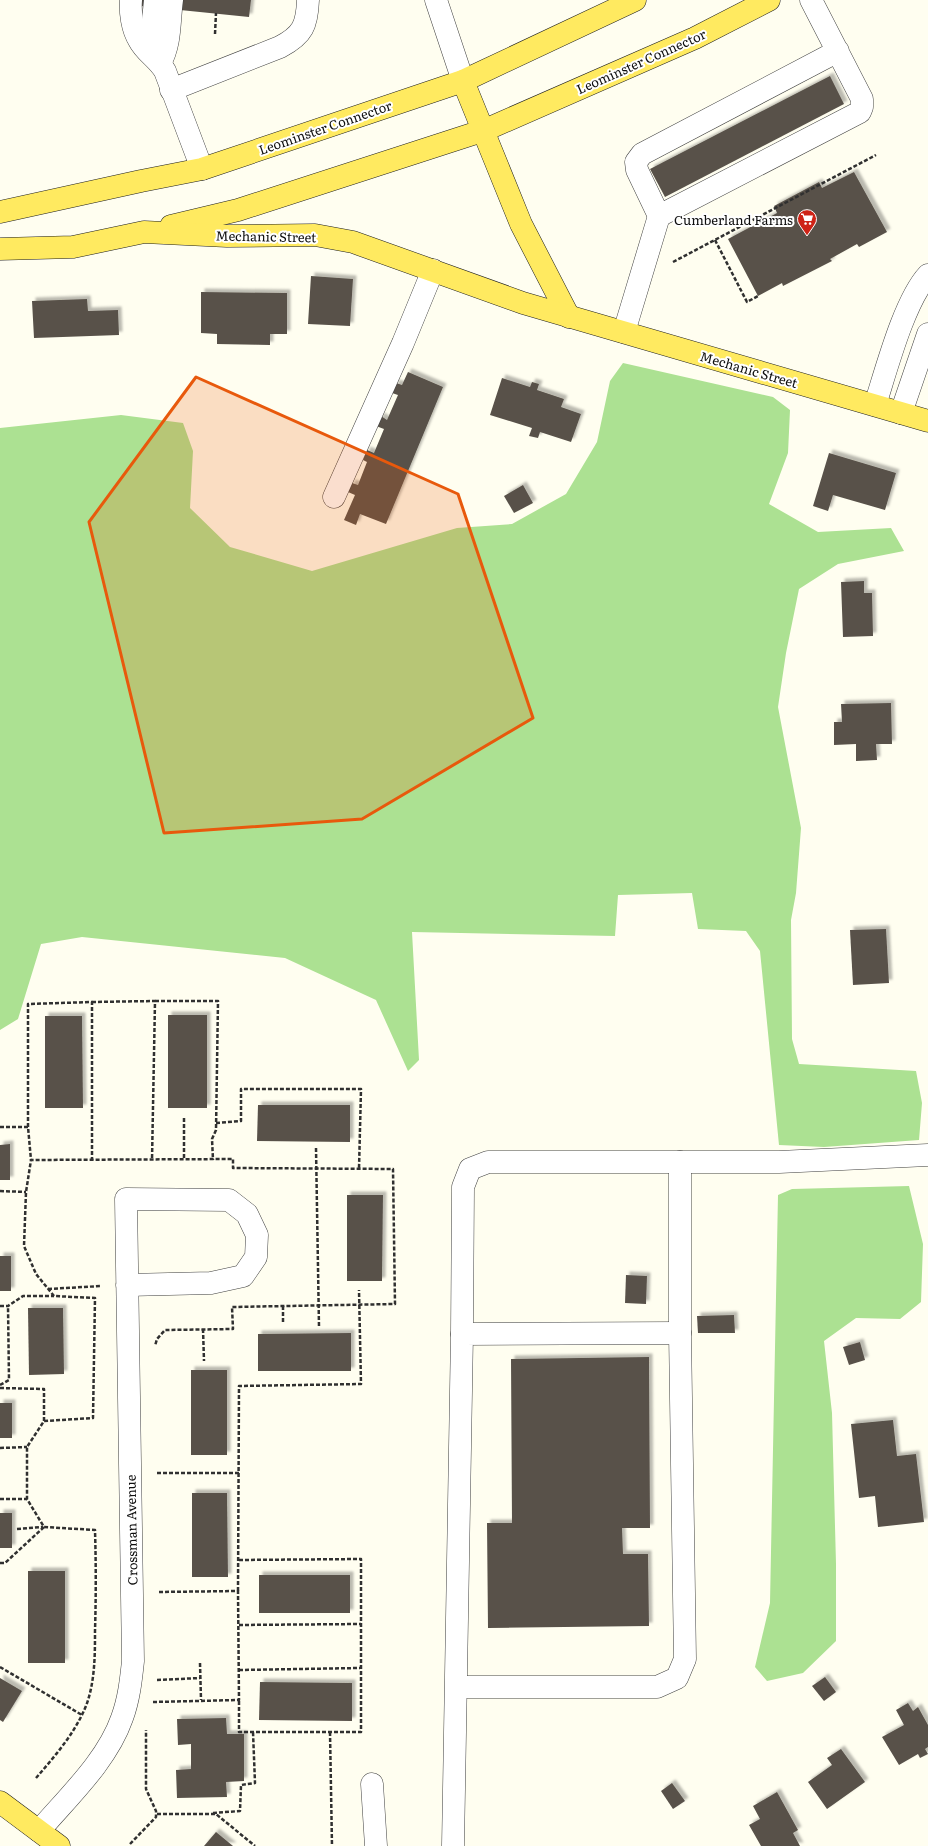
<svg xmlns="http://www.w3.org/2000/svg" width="928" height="1846" font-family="Literata,serif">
  <defs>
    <filter id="shadow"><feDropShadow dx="3.5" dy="-3.5" stdDeviation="1" flood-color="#0004"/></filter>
  </defs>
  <rect width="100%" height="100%" fill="#fffef0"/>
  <g fill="#ace192">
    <polygon points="623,363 773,397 790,410 788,453 769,504 818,532 891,528 904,551 838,564 799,589 786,653 778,707 801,828 796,893 791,920 792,1039 799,1064 916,1071 922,1103 919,1140 824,1147 779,1145 760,951 746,931 698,929 692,893 618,895 615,936 412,932 419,1060 408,1071 376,1000 285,958 82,937 41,944 18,1019 0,1030 0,428 121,415 183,423 193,451 190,508 230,547 312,571 457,528 512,524 566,494 597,442 610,381"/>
    <polygon points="909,1186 923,1244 921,1302 900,1319 856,1318 824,1341 832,1413 836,1564 836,1641 803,1673 767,1681 755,1667 770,1603 778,1195 792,1189"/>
  </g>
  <g fill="#585149" filter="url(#shadow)">
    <polygon points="131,0 251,0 249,17 131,5"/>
    <polygon points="830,76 844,104 665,197 650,169"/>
    <polygon points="854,172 887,232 859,247 857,244 830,259 832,261 783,286 782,283 758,296 728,239 777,213 774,206 819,182 822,188"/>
    <polygon points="311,276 353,279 350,326 308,324"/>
    <polygon points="201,292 287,293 287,334 270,334 270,345 217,344 217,334 201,333"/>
    <polygon points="87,299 88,311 118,310 119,335 34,338 32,301"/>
    <polygon points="408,372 443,387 386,524 360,514 356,525 344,520 355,495 348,492 352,483 358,485 367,462 363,460 367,450 374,453 384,429 376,426 381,416 387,420 398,395 392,393 396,383 402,385"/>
    <polygon points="502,378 530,387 532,382 539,384 537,390 564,399 561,407 581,414 571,442 540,432 538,438 529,436 532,428 490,415"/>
    <polygon points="829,453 896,473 885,510 833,495 828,511 813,506"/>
    <polygon points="523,485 533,503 514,513 504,496"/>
    <polygon points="864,581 864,593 872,593 873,636 843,637 841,582"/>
    <polygon points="891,703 892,744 876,744 877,760 856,761 856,744 834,745 834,722 842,722 841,704"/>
    <polygon points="886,929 889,983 853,985 850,930"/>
    <rect x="168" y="1015" width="39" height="93"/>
    <polygon points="45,1016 82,1016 83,1108 45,1108"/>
    <polygon points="258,1105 350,1105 350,1142 257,1141"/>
    <polygon points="10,1144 10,1180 0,1180 0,1145"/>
    <polygon points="347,1195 383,1195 382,1281 347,1281"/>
    <rect x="0" y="1256" width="11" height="35"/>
    <polygon points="626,1275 647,1276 646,1304 625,1303"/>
    <polygon points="28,1308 63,1308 64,1374 29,1375"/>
    <polygon points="734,1315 735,1333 698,1333 697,1316"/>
    <polygon points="351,1333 351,1371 258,1371 258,1334"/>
    <polygon points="860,1342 865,1360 849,1365 843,1347"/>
    <polygon points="649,1357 650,1528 622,1528 623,1554 648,1554 649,1626 488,1628 487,1523 512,1523 511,1359"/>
    <rect x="191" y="1370" width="36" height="85"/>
    <rect x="0" y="1403" width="12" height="35"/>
    <polygon points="893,1420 897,1456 916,1454 924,1522 878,1527 875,1496 859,1498 851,1424"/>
    <polygon points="192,1493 227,1493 228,1577 192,1577"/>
    <rect x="0" y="1513" width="12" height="35"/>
    <rect x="28" y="1571" width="37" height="92"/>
    <rect x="259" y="1575" width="91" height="38"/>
    <polygon points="825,1677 836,1692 824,1701 812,1686"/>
    <polygon points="0,1678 22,1691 3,1722 0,1720"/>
    <polygon points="260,1682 352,1683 352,1721 259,1720"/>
    <polygon points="908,1703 913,1711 918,1707 928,1725 928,1747 925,1749 928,1754 920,1758 918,1754 899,1765 882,1737 904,1725 896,1710"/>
    <polygon points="226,1718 227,1734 244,1734 244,1781 226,1782 227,1797 177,1798 176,1770 191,1769 191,1744 178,1745 177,1719"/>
    <polygon points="841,1749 865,1782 827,1809 808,1782 832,1765 827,1758"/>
    <polygon points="672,1783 685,1801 673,1809 661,1791"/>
    <polygon points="777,1792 798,1830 793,1833 800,1846 761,1846 749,1825 760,1819 753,1806"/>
    <polygon points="216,1832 233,1846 204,1846"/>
  </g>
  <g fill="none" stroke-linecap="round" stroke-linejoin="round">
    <g stroke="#414141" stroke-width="23">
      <g id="minor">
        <path d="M 131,0 C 130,12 132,29 139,40 C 145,52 158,59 165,71 L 202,169"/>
        <polyline points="155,0 153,21 159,56"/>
        <polyline points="436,0 463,81"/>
        <polyline points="811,0 862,99 862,107 860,112 659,216 637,170 636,162 642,154 838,51"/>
        <path d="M 160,63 C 171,44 169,21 172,0"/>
        <path d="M 171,90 L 280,47 C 303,35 307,25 308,0"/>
        <polyline points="624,332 659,216"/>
        <path d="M 875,405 C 886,371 904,301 928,275"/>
        <polyline points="901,413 928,334"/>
        <polyline points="334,497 403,343 433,270"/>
        <polyline points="680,1333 680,1162"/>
        <polyline points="462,1334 463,1187 470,1169 488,1162 779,1162 928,1155"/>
        <polyline points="372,1784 376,1846"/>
        <path d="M 39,1831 C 68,1797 107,1761 122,1718 C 129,1699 131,1680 133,1661 L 126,1199 L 229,1200 L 247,1214 L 257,1235 L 256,1257 L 243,1276 L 211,1283 L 127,1285"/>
        <polyline points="453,1846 462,1334 680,1333 685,1659 677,1678 657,1687 456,1687"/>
      </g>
    </g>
    <g stroke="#1f1f1f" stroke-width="23">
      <g id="major">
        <polyline points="463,81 521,224 569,317"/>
        <polyline points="0,212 141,181 202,169 463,81 635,0"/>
        <polyline points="171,226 238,210 485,130 695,38 769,0"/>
        <polyline points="0,249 73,247 144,232 227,236 315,235 353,242 523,303 928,421"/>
        <polyline points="0,1802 59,1846"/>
      </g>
    </g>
    <g stroke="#303030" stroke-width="2.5" stroke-dasharray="4 2" stroke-linecap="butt">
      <polyline points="215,34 216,13"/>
      <polyline points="715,240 747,302 758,296"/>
      <polyline points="673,262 876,155"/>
      <polyline points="155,1001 218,1001 216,1130 212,1139 213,1160"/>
      <polyline points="92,1002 155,1001 152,1160"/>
      <polyline points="184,1118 184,1160"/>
      <polyline points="216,1123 241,1121 241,1089 361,1089 359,1169"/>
      <polyline points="0,1127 28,1127 31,1160"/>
      <polyline points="28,1127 28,1004 92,1002 92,1160"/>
      <polyline points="316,1148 319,1327"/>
      <polyline points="0,1191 26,1192"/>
      <polyline points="48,1289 101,1286"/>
      <polyline points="0,1306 8,1306 23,1296 54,1296"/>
      <polyline points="283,1306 283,1324"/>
      <polyline points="203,1329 204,1361"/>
      <polyline points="0,1385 9,1380 8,1306"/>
      <polyline points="0,1388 44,1389 44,1421"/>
      <polyline points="0,1448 27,1447"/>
      <polyline points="157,1473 239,1473"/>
      <polyline points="0,1499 27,1499"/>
      <polyline points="17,1529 43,1527"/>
      <polyline points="239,1560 361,1559 361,1732 239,1732 239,1700"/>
      <polyline points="0,1563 5,1563 44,1527"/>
      <polyline points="238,1591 239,1386 361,1384 359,1290"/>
      <polyline points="239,1625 361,1624"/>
      <polyline points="200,1663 201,1700"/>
      <polyline points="0,1667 82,1715"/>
      <polyline points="239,1670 360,1668"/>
      <polyline points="157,1680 200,1678"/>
      <polyline points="153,1702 239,1700 238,1591 158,1592"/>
      <polyline points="330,1732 332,1846"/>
      <path d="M 36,1778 C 55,1756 75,1733 86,1706 C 95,1682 95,1655 95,1631 C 96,1597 96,1564 95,1530 L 44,1527 L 27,1499 L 27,1447 L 44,1421 L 93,1418 L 95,1298 L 54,1296 L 36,1274 L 24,1246 L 26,1192 L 31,1160 L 233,1159 L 233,1168 L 393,1169 L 395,1304 L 232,1307 L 233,1329 L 165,1330 L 157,1339 L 155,1346"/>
      <polyline points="213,1813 240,1811 241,1785 255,1783 253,1732"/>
      <polyline points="157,1814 216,1814 255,1846"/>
      <polyline points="130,1844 156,1817 156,1811 146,1789 146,1730"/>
    </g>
    <use href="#minor" stroke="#fff" stroke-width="22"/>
    <use href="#major" stroke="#ffea60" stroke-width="22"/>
  </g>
  <path fill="#e8590c" fill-opacity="0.2" stroke="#e8590c" stroke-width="3" stroke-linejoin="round" d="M 196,377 L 458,494 L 533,718 L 362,819 L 164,833 L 89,522 Z"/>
  <defs>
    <g id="supermarket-pin" transform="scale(1)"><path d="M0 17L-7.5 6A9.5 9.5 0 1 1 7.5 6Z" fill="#ce2316" stroke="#fff"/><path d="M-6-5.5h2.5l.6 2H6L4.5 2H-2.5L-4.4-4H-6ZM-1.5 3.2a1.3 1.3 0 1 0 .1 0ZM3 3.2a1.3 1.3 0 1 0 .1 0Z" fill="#fff"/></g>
  </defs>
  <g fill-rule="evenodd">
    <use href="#supermarket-pin" x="807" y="219"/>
  </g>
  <g text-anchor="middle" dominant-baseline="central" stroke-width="4" stroke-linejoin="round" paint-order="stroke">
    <g font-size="13" fill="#0e0e0e" stroke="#fff">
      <text transform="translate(641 61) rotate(-24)">Leominster Connector</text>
      <text transform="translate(325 127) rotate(-19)">Leominster Connector</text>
      <text transform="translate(266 236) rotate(1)">Mechanic Street</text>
      <text transform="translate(749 369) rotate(16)">Mechanic Street</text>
      <text transform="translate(131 1530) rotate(-91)">Crossman Avenue</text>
    </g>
    <g font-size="13" fill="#0e0e0e" stroke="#fff" text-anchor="end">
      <text x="793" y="219">Cumberland Farms</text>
    </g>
  </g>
</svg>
